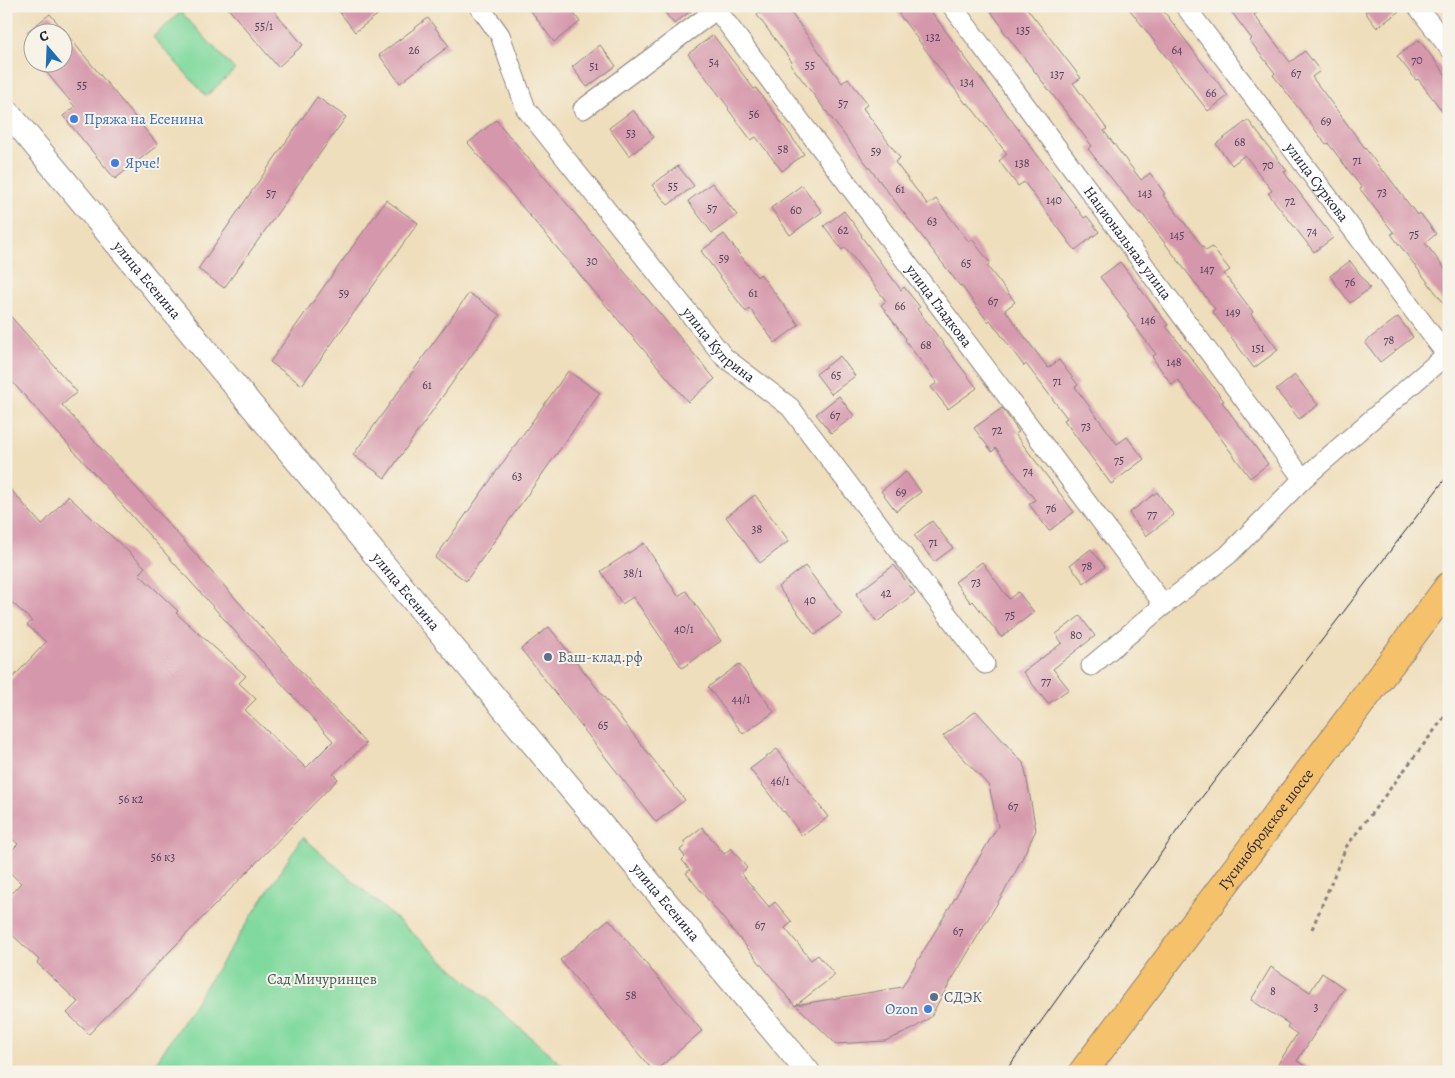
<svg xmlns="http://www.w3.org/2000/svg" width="1455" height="1078" font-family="Alegreya,serif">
  <rect width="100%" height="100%" fill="#f7f3e8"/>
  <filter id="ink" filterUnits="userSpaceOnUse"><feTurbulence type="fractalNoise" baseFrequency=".02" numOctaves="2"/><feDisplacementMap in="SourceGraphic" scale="10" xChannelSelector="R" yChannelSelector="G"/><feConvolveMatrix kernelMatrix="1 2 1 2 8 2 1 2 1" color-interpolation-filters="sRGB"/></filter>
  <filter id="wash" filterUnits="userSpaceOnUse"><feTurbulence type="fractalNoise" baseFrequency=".0096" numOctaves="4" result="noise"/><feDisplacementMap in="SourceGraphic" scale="20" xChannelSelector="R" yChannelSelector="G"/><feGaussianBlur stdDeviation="1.12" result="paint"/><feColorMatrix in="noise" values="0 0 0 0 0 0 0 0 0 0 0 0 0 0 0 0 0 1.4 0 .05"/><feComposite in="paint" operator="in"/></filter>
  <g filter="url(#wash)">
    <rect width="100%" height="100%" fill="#efdebc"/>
    <g fill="#80d99e" stroke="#517e6c">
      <polygon points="181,12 235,70 206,96 153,37"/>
      <polygon points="303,837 570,1072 150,1072"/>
    </g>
    <g id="blocks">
      <g fill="#d597ab">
        <polygon points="226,6 270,6 303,45 278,67"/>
        <polygon points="335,6 389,6 355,32"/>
        <polygon points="527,6 569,6 580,22 554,42"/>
        <polygon points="660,6 697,6 674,24"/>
        <polygon points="769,6 786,6 842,83 848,78 868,104 863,108 900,158 895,162 928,205 936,199 969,242 972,239 990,263 987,266 1015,302 1005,310 1048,368 1059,360 1078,385 1075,387 1117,444 1127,437 1144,459 1111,484 1064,420 1067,418 1026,364 1024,366 990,320 988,322 961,285 960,286 790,64 792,62 757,15"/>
        <polygon points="893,6 927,6 1084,218 1087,216 1099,232 1075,250 1024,182 1018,186 999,161 1007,154 968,103 966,104"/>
        <polygon points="987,6 1025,6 1081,78 1073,83 1107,129 1104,131 1141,180 1150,173 1165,194 1163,195 1206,251 1212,247 1230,270 1224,274 1253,312 1251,314 1278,350 1254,368 1212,311 1215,309 1141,212 1139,213 1088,149 1092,146 1002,29 1003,28"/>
        <polygon points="1127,6 1160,6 1212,76 1213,76 1228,96 1208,111"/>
        <polygon points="1227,6 1265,6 1254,15 1290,62 1305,51 1320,71 1312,77 1383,172 1384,171 1417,215 1420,213 1436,234 1425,243 1449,274 1449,310 1391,234 1394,233 1360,189 1362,188 1328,143 1326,144 1273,75 1275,73 1250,41 1252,39"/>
        <polygon points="1373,6 1406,6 1377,28 1365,12"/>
        <polygon points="50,14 158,145 115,179 63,116 75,107 38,62 62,62 62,32 27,32"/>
        <polygon points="428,18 449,46 400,83 379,55"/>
        <polygon points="713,35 754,89 756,88 804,154 782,171 756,137 751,140 728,109 729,108 688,54"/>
        <polygon points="1419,40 1449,79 1449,120 1418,79 1416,80 1397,56"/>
        <polygon points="600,45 616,66 587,87 572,67"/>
        <polygon points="317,97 346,117 224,288 198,269"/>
        <polygon points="633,110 654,137 629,156 609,128"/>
        <polygon points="496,120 715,379 688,402 468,143"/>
        <polygon points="1248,120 1287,171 1284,172 1333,238 1314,252 1268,193 1272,191 1245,155 1232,165 1216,144"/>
        <polygon points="678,166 694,186 668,205 652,185"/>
        <polygon points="712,183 737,215 712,233 688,201"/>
        <polygon points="802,185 822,212 790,235 771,208"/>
        <polygon points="386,200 418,223 302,385 270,362"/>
        <polygon points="844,211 862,235 861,236 901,290 904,287 920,307 917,309 977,388 948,409 931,387 937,383 905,340 906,339 881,305 886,301 845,247 842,250 824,226"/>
        <polygon points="724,234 757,277 760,274 799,325 775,343 750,309 746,312 701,251"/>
        <polygon points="1350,261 1370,288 1350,303 1330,276"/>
        <polygon points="1120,262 1168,325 1166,326 1224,401 1222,402 1268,464 1250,478 1178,380 1172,385 1152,357 1156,354 1127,316 1129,315 1100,277"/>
        <polygon points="469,293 500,315 385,478 353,455"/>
        <polygon points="6,311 77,392 62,405 366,744 333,774 338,779 89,1034 67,1013 78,1002 37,963 39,960 6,929 6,899 21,883 6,869 6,856 18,844 6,833 6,685 46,642 27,625 32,621 6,597 6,484 42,525 68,496 145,567 139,574 178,611 176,613 246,676 239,683 256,699 245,710 306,768 333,741 6,375"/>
        <polygon points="1398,317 1413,337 1380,362 1365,342"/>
        <polygon points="840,356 855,376 831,394 816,374"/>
        <polygon points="568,371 600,393 466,581 435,558"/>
        <polygon points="1295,375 1318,405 1299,419 1276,390"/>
        <polygon points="839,396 854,416 831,433 816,414"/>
        <polygon points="1002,408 1019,432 1015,434 1074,512 1049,531 1029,504 1035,500 996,448 992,452 974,428"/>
        <polygon points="906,472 921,492 896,511 881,491"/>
        <polygon points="1157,492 1174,515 1146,536 1129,513"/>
        <polygon points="755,495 789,541 760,563 726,517"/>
        <polygon points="932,521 953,548 934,562 914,535"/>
        <polygon points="644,543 678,596 686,591 721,641 682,668 633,597 622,604 601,571"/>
        <polygon points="1091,549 1105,567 1084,583 1070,565"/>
        <polygon points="982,562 1009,599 1018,592 1034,612 1001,637 973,601 971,603 955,582"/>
        <polygon points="894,565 915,593 877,622 856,594"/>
        <polygon points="805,566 842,614 815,635 778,587"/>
        <polygon points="1080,616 1095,636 1053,669 1069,689 1048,704 1023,672 1062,643 1056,634"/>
        <polygon points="549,627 685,800 656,822 521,649"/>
        <polygon points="739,664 774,712 743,734 708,687"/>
        <polygon points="976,711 1024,764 1036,830 1014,875 938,1003 931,1017 911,1030 885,1041 836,1044 796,1005 795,1006 686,873 690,870 682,860 685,857 680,850 686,845 683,842 702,827 724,854 731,848 747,868 741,873 769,907 775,902 792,922 785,928 811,960 818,955 835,975 796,1005 902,987 998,826 989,786 943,736"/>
        <polygon points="777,749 828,817 802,836 784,811 783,812 750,769"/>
        <polygon points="609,919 702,1031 654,1072 560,960"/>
        <polygon points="1271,967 1310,992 1322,973 1344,988 1297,1061 1315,1072 1273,1072 1297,1034 1287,1027 1289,1024 1251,1000"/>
      </g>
    </g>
  </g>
  <g filter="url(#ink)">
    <use href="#blocks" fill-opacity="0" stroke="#88807c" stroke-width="1"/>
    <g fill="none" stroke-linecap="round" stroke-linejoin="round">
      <g stroke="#88807c" stroke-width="21">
        <g id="minor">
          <path id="s1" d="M 479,6 L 500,35 L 526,109 L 724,357 L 790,407 L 985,664"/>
          <path id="s2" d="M 714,6 L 1164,605"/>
          <path id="s3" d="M 952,6 L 1303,479"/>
          <path id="s4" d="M 1185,6 L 1449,358"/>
          <polyline points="1417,6 1449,48"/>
          <polyline points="583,109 721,6"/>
          <polyline points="1091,666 1164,605 1228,555 1303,479 1446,355"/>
        </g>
      </g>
      <g stroke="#88807c" stroke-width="26">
        <g id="tertiary">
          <path id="s5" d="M 6,110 L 393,576 L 808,1072"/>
        </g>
      </g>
      <g stroke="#88807c" stroke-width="30">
        <g id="primary">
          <path id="s6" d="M 1083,1072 L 1449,586"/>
        </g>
      </g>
      <polyline stroke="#88807c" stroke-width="3" stroke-dasharray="4 4" stroke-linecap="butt" points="1312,929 1346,847 1449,711"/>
      <use href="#minor" stroke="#fff" stroke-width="19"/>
      <use href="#tertiary" stroke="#fff" stroke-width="24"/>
      <use href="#primary" stroke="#f5c16b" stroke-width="28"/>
      <polyline stroke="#22223b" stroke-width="1" points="1005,1072 1189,814 1449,474"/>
    </g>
  </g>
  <g fill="#3f7fe0" stroke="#f7f3e8" stroke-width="2">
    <circle cx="74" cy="119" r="5"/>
    <circle cx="115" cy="163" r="5"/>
    <circle cx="928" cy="1009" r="5"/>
  </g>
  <g fill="#5c6f8a" stroke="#f7f3e8" stroke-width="2">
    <circle cx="548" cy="657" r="5"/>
    <circle cx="934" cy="997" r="5"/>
  </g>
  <g text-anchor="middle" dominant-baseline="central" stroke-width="4" stroke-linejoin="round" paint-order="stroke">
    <g font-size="12" fill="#4f3f57">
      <text x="264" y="26">55/1</text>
      <text x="1023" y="30">135</text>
      <text x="933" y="37">132</text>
      <text x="414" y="50">26</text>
      <text x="1177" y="50">64</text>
      <text x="1417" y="60">70</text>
      <text x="714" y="62">54</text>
      <text x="810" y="65">55</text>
      <text x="594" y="66">51</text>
      <text x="1296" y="73">67</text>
      <text x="1057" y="74">137</text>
      <text x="967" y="82">134</text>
      <text x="82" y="85">55</text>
      <text x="1211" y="93">66</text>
      <text x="843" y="103">57</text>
      <text x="754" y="114">56</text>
      <text x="1326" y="121">69</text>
      <text x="631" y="133">53</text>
      <text x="1240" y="142">68</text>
      <text x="783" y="149">58</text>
      <text x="876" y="151">59</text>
      <text x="1357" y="160">71</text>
      <text x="1022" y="163">138</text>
      <text x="1268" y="165">70</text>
      <text x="673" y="186">55</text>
      <text x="900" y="189">61</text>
      <text x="1382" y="192">73</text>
      <text x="271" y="193">57</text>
      <text x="1145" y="193">143</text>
      <text x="1054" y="200">140</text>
      <text x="1290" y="201">72</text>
      <text x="712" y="208">57</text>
      <text x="796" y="210">60</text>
      <text x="932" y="221">63</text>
      <text x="843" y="230">62</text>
      <text x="1312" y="231">74</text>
      <text x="1414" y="234">75</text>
      <text x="1177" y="235">145</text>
      <text x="724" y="258">59</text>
      <text x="592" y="261">30</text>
      <text x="966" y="263">65</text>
      <text x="1207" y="269">147</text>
      <text x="1350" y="282">76</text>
      <text x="344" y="293">59</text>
      <text x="753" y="293">61</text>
      <text x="993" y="301">67</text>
      <text x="900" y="306">66</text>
      <text x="1233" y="312">149</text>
      <text x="1148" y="320">146</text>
      <text x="1389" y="340">78</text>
      <text x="926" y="345">68</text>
      <text x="1258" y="348">151</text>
      <text x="1174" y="362">148</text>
      <text x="836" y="375">65</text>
      <text x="1057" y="381">71</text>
      <text x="427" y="385">61</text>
      <text x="835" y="415">67</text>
      <text x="1086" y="426">73</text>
      <text x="997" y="430">72</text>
      <text x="1119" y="460">75</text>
      <text x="1028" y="471">74</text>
      <text x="517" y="476">63</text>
      <text x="901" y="492">69</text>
      <text x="1051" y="508">76</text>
      <text x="1152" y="514">77</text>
      <text x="757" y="529">38</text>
      <text x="933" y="542">71</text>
      <text x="1087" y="566">78</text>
      <text x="633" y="573">38/1</text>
      <text x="976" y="582">73</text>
      <text x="886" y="593">42</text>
      <text x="810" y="600">40</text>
      <text x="1010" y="615">75</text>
      <text x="684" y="629">40/1</text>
      <text x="1076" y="635">80</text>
      <text x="1046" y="681">77</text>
      <text x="741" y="699">44/1</text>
      <text x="603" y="725">65</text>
      <text x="780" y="781">46/1</text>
      <text x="131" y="799">56 к2</text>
      <text x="1013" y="806">67</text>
      <text x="163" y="857">56 к3</text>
      <text x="760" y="925">67</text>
      <text x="958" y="931">67</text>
      <text x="1273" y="991">8</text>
      <text x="631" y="995">58</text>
      <text x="1316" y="1007">3</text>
    </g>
    <g font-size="15" fill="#366cbe" stroke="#f7f3e8" text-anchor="start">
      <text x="84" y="119">Пряжа на Есенина</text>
      <text x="125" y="163">Ярче!</text>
      <text x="918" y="1009" text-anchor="end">Ozon</text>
    </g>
    <g font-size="15" fill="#22223b" stroke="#f7f3e8">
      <text stroke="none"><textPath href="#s4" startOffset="220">улица Суркова</textPath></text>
      <text stroke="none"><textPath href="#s3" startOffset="295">Национальная улица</textPath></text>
      <text stroke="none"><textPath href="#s5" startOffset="221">улица Есенина</textPath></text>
      <text stroke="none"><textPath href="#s2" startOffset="375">улица Гладкова</textPath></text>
      <text stroke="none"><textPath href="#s1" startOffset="419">улица Куприна</textPath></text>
      <text stroke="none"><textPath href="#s5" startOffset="626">улица Есенина</textPath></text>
      <text stroke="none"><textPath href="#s6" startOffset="304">Гусинобродское шоссе</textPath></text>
      <text stroke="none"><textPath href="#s5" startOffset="1031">улица Есенина</textPath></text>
    </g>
    <g font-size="15" fill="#4e5e75" stroke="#f7f3e8" text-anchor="start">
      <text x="558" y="657">Ваш-клад.рф</text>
      <text x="944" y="997">СДЭК</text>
    </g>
    <g font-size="15" fill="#3e5959" stroke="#f7f3e8">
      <text x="322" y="979">Сад Мичуринцев</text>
    </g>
  </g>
  <rect width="1455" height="1078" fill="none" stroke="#f7f3e8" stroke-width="25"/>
  <g transform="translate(48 48) rotate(341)"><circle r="24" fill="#f7f3e8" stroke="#a29fa3"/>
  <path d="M0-4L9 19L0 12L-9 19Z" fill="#1f6fb2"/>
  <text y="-8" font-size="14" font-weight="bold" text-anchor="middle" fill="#22223b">С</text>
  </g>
</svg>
